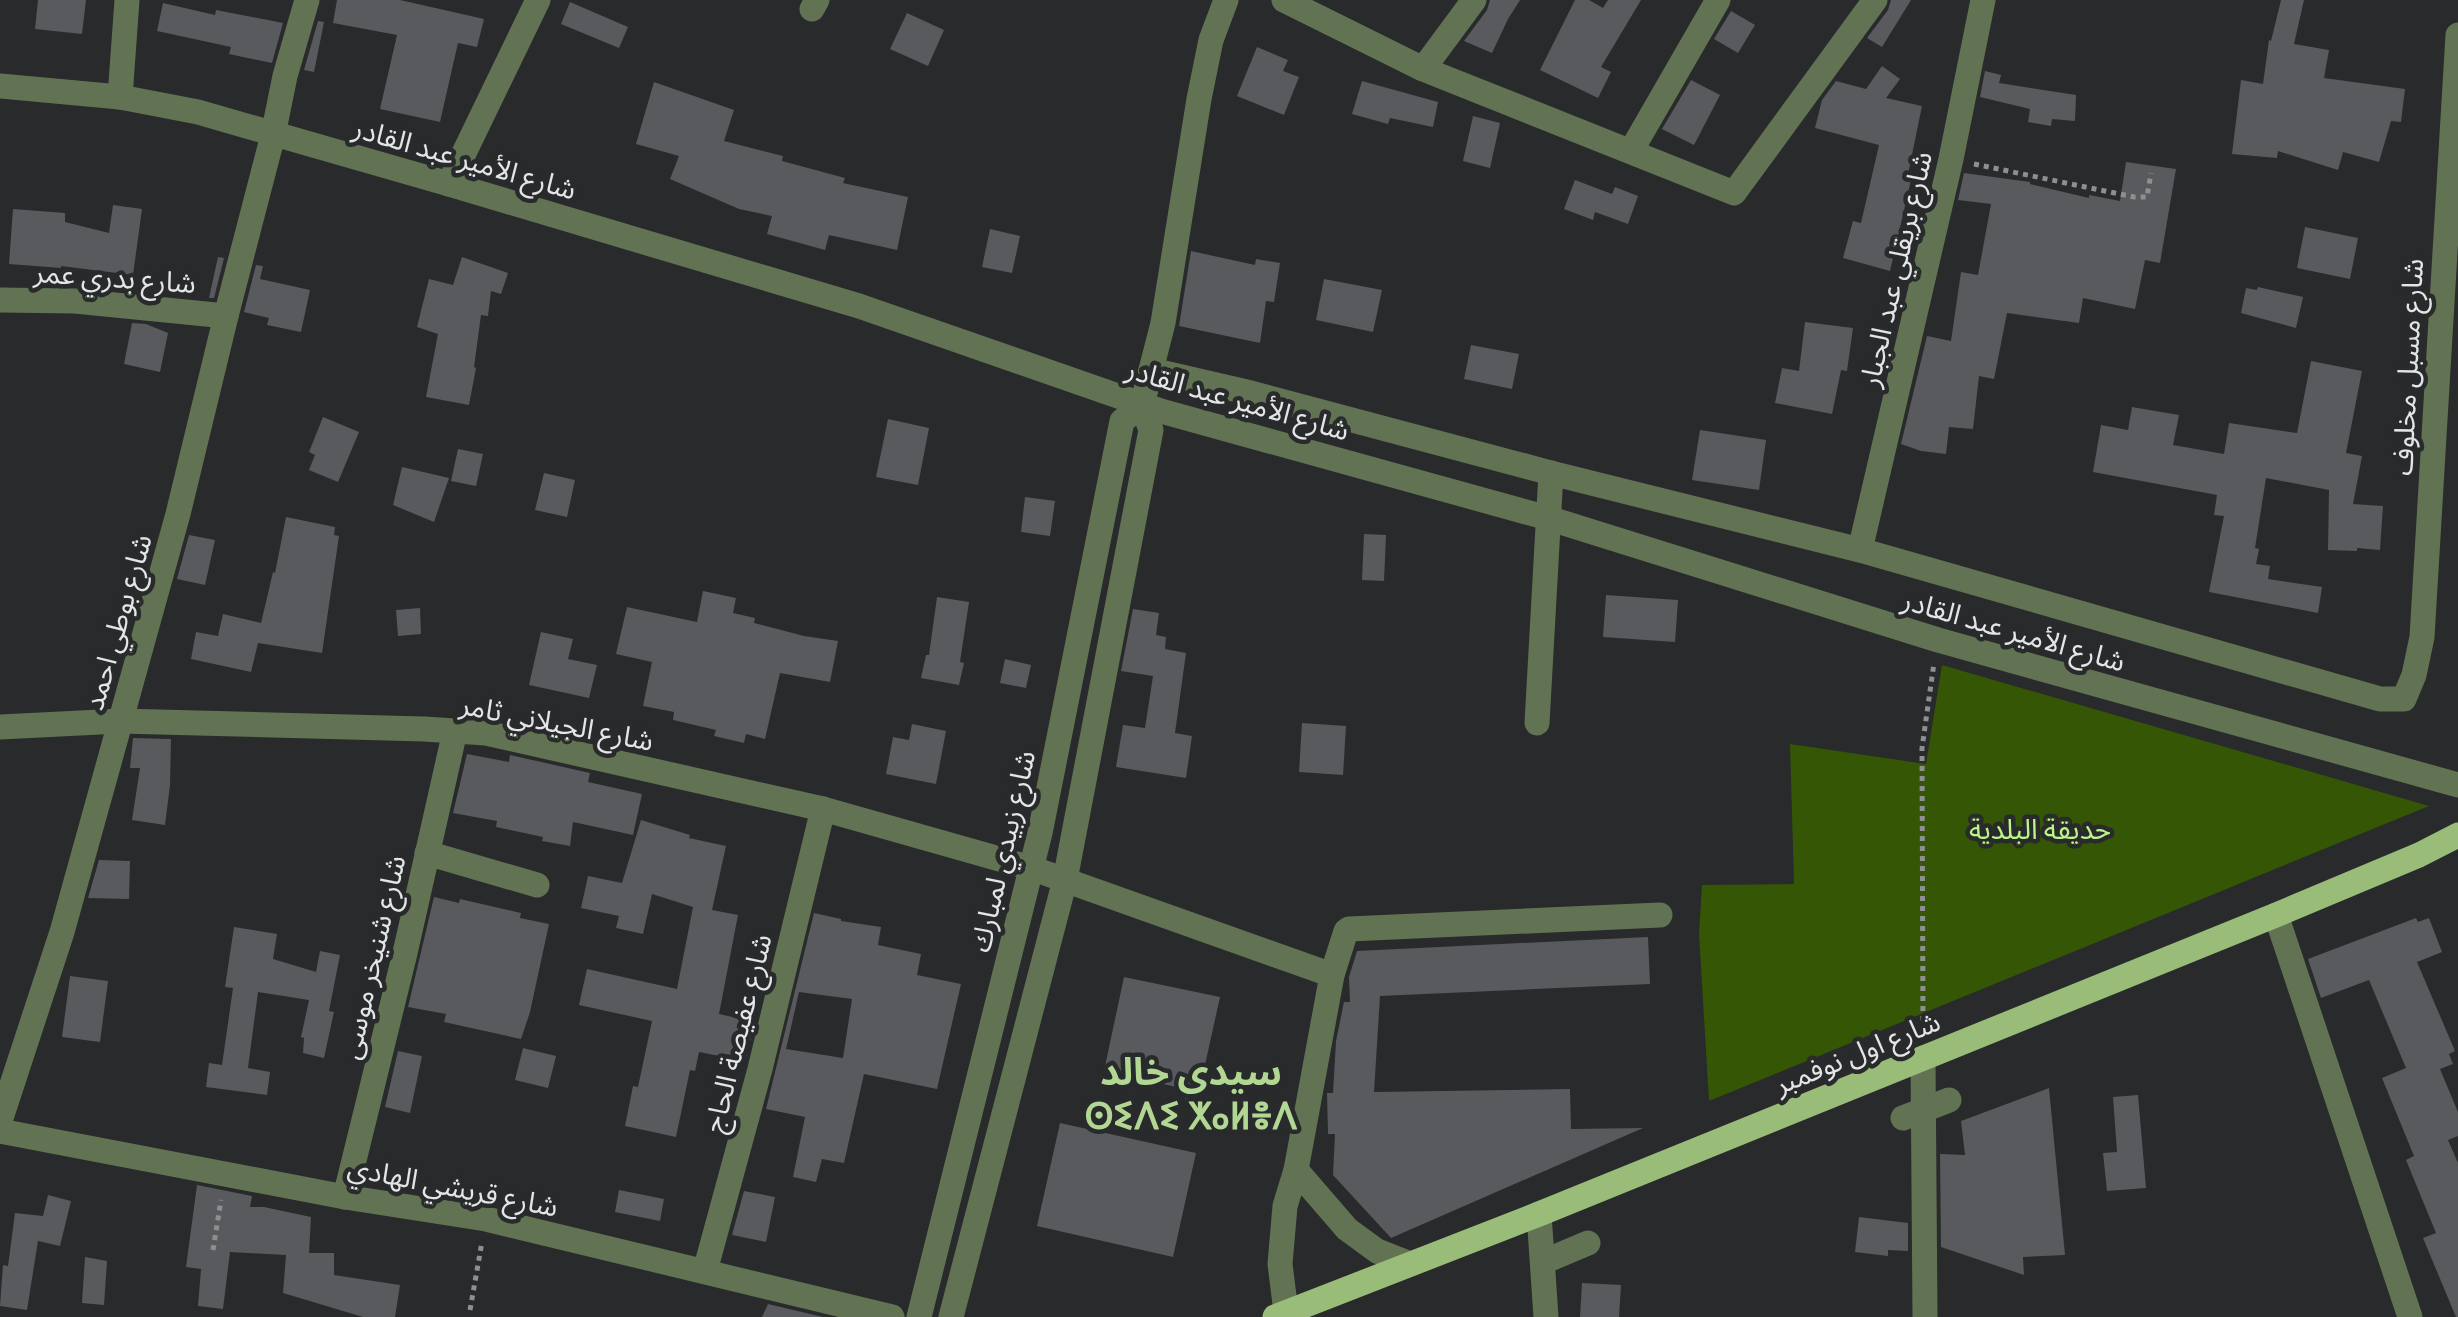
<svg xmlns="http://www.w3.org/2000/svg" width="2458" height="1317" font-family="'Titillium Web','Noto Sans Arabic','Noto Sans Tifinagh',sans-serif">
  <rect width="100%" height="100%" fill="#282a2c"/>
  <polygon fill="#345605" points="1942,665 2429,806 1709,1101 1699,934 1702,885 1794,884 1790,744 1926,764"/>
  <g fill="#585a5d" fill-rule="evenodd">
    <polygon points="38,0 86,0 82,34 35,29"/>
    <polygon points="337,0 400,0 484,19 477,47 458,43 440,122 380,109 397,35 333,23"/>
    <polygon points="1490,0 1520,0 1508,19 1492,53 1464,41 1487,10"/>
    <polygon points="1575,0 1589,0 1603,8 1608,0 1641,0 1601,67 1611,72 1598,98 1540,70"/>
    <polygon points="1891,0 1911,0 1882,47 1867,38 1888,10"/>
    <polygon points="2281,0 2304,0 2294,44 2329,50 2324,78 2405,89 2401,122 2391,121 2379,162 2343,152 2338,170 2278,151 2277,158 2232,154 2241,80 2263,84 2269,40 2271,41"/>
    <polygon points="570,2 628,27 619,48 561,24"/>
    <polygon points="163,3 215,15 216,10 283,23 272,63 229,54 231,47 157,31"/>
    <polygon points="1731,11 1755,25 1738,53 1714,39"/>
    <polygon points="907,13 944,30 928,66 890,49"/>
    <polygon points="318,21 324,22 314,72 304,70"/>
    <polygon points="1257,47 1288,60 1283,71 1299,77 1284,115 1237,96"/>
    <polygon points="1882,66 1900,79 1886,98 1922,106 1907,179 1911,180 1890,271 1843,258 1853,221 1861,223 1879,145 1815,128 1822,100 1836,81 1866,89"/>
    <polygon points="1985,71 2001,75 1999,83 2076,95 2075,121 2052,119 2051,126 2028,122 2030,109 1980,97"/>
    <polygon points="1691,80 1720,95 1694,145 1662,129"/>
    <polygon points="1362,81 1438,102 1433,127 1390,118 1388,124 1352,114"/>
    <polygon points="654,82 734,110 724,141 783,156 782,161 845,178 843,183 908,197 897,250 829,235 825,250 767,234 772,216 739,209 670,179 679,156 636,144"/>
    <polygon points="1473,116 1500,123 1490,168 1463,161"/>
    <polygon points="2126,162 2176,169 2160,263 2145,260 2135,309 2083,298 2079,323 2007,313 1994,379 1979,376 1973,429 1949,427 1946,454 1921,451 1901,444 1927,336 1951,341 1961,272 1978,275 1991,204 1958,200 1964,173 2030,182 2030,184 2089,198 2089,195 2120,201"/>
    <polygon points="1575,180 1612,194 1615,187 1638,196 1628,224 1595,212 1593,220 1564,209"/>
    <polygon points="113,205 142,209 133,275 61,266 61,268 9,264 13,209 65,213 65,222 109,233"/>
    <polygon points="2305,227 2358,238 2350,279 2297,268"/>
    <polygon points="990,229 1020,236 1012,273 982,267"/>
    <polygon points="1191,251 1255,265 1256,259 1280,263 1274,302 1266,301 1260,343 1179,326"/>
    <polygon points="218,257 224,258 214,298 209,298"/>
    <polygon points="462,257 508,273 501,294 491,291 488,316 481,315 474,367 476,368 469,405 426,397 438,334 417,327 429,279 453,285"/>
    <polygon points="256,265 263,266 260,279 310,290 301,332 267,325 269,318 244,312"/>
    <polygon points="1324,279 1382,290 1373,332 1316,320"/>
    <polygon points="2258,287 2303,297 2296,328 2241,313 2246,288 2257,290"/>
    <polygon points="1805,322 1853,328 1847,371 1841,370 1832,414 1775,403 1782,368 1799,371"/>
    <polygon points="132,323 146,324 168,333 160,372 124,364"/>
    <polygon points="1471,345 1519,354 1512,389 1464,379"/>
    <polygon points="2311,361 2362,371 2346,453 2362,456 2353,504 2383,506 2380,550 2357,548 2357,551 2328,550 2329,490 2266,478 2255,548 2259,549 2256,564 2270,566 2268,579 2322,587 2318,613 2209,592 2224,516 2214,515 2217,495 2093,472 2101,425 2128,430 2132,407 2179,415 2173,445 2224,454 2229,423 2297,433"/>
    <polygon points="323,417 359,432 338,482 309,470 315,455 309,452"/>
    <polygon points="888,419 929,428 918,485 876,477"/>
    <polygon points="1700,430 1766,440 1759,490 1692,480"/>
    <polygon points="458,449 483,454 476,486 451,481"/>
    <polygon points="402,467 449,478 434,522 393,505"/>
    <polygon points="544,473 575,480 567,517 535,510"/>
    <polygon points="1025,497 1055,501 1050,536 1021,532"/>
    <polygon points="286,517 335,527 334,535 339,536 322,653 258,643 251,672 191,659 196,632 218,636 223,614 261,623 273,572 275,573"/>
    <polygon points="1364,534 1386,535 1384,581 1362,580"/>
    <polygon points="189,535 215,540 205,585 177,579"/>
    <polygon points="703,591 736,598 733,613 755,618 754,623 804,636 838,641 830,682 780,673 765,739 746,734 744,743 714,736 716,730 673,720 674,712 643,706 652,662 616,654 627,607 697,622"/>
    <polygon points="1606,595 1678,600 1675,642 1603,637"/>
    <polygon points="937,597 969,602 960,662 964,663 959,685 921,678 926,655 929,655"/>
    <polygon points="420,608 421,634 398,636 396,610"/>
    <polygon points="1133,609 1159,613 1156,635 1166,637 1165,649 1186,653 1175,733 1192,736 1186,778 1116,767 1123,725 1145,728 1153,676 1121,671"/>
    <polygon points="541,632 573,639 568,659 597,665 589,698 529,685"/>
    <polygon points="1005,659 1031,665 1026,688 1000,683"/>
    <polygon points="1302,723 1346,726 1343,775 1299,772"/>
    <polygon points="912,724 946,731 936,784 886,774 893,737 909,740"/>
    <polygon points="133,738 171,739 170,785 165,825 132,820 140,768 130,768"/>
    <polygon points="467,754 509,762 510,755 590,773 588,782 642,794 633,835 573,822 570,846 542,841 543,837 496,827 497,821 453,813"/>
    <polygon points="641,820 690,835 689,838 726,846 712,910 738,915 719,1014 755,1022 745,1061 699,1052 695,1071 690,1070 676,1137 625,1126 633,1086 638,1087 652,1021 579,1005 587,969 677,989 693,907 652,894 643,934 616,928 619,916 581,908 588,876 622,883"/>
    <polygon points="99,860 130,861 129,899 88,898"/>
    <polygon points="434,897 459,903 460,899 521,913 520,918 549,924 530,1012 521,1039 444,1022 446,1014 408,1007"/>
    <path d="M 814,913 L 841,919 L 841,921 L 881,927 L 878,945 L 921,954 L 917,975 L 961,984 L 937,1089 L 864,1074 L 844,1163 L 822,1159 L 816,1182 L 793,1177 L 805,1117 L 766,1109 ZM 799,992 L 852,999 L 843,1058 L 786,1049 Z"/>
    <polygon points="2416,918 2418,922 2429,918 2442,952 2417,962 2455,1051 2449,1054 2453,1064 2440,1069 2458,1112 2458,1136 2448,1140 2458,1163 2458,1317 2456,1317 2423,1238 2436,1233 2406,1160 2414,1156 2382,1078 2406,1068 2369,980 2321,998 2308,959"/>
    <polygon points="234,927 277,934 273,959 316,972 320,951 340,955 329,1011 334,1012 324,1058 303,1053 304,1038 301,1037 309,1000 258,992 248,1068 270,1072 267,1095 206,1087 209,1063 222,1065 233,988 225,987"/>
    <polygon points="1648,937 1650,984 1380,996 1374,1092 1570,1089 1571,1129 1643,1128 1391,1238 1333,1175 1335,1134 1328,1134 1327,1093 1333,1093 1336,1041 1344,1002 1350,1002 1349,977 1357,951"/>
    <polygon points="70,976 108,981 100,1042 62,1037"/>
    <polygon points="1124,977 1220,997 1199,1092 1104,1071"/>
    <polygon points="523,1048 556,1056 548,1088 515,1080"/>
    <polygon points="398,1051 422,1056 410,1113 385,1107"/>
    <polygon points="2049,1088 2065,1255 2023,1257 2024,1275 1941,1247 1940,1154 1965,1155 1961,1121"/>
    <polygon points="2138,1095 2146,1188 2107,1191 2103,1153 2117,1152 2113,1097"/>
    <polygon points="1060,1123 1196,1153 1173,1257 1037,1226"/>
    <polygon points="197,1185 252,1196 250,1207 264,1207 311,1217 309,1253 334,1253 334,1275 400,1285 395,1317 363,1317 283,1293 286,1255 230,1252 223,1309 198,1306 201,1269 186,1267"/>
    <polygon points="619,1190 664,1199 660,1221 615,1212"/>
    <polygon points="744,1191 775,1197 766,1242 732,1235"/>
    <polygon points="48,1195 71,1201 60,1246 38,1241 27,1310 0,1306 3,1265 8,1266 15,1213 43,1216"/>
    <polygon points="1859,1217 1908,1223 1908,1251 1888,1250 1888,1256 1855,1252"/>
    <polygon points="85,1257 107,1261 104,1305 82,1303"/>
    <polygon points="1582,1283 1621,1285 1619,1317 1580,1317"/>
    <polygon points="768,1304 823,1317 762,1317"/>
  </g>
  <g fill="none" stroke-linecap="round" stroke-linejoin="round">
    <g stroke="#8d8f91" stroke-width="5" stroke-dasharray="5 5" stroke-linecap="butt">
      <polyline points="1974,164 2134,197 2147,197 2151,173"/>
      <polyline points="1923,1031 1922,748 1934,663"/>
      <polyline points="213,1250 221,1200"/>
      <polyline points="470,1310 482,1242"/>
    </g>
    <g stroke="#627353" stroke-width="25">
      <polyline points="1284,0 1423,69 1734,193 1875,0"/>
      <polyline points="812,9 817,0"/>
      <polyline points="1423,69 1474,0"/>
      <polyline points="0,86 120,97 198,112 449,184 859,306 1161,411 1548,518 1938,640 2458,785"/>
      <polyline points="120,97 127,0"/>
      <polyline points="1631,151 1718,0"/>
      <polyline points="449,184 538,0"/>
      <polyline points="0,300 75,301 226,316"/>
      <polyline points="1151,370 1251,393 1551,473 1860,550 2380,699 2404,699 2414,675 2422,637 2458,35"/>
      <polyline points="1860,550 1951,159 1983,0"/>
      <polyline points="1537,723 1551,473"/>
      <polyline points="0,727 120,721 424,729 486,733 823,809 1031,868 1332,975"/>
      <polyline points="427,853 537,885"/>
      <polyline points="2276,915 2410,1317"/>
      <polyline points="1923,1058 1925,1317"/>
      <polyline points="1903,1118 1949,1100"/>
      <polyline points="0,1121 62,932 178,514 226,316 273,135 285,76 307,0"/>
      <polyline points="0,1131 345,1197 486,1219 892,1317"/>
      <polyline points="1296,1170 1347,1229 1377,1251 1410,1264"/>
      <polyline points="345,1197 405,953 455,731"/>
      <polyline points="1539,1214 1546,1317"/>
      <polyline points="1543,1262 1588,1243"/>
      <polyline points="705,1271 760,1069 823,809"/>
      <polyline points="1286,1312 1280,1264 1285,1206 1296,1170 1332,975 1346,931 1349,929 1660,915"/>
      <polyline points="919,1317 1040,833 1122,421 1142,405"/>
      <polyline points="951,1317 1065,880 1151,430 1142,405 1163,323 1199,99 1211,40 1226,0"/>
    </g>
    <polyline stroke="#99bd79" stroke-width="25" points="1275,1317 1539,1214 2276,915 2419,855 2458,835"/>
  </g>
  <g text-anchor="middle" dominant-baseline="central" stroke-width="9" stroke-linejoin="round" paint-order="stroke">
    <g font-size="28" fill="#e4e5e7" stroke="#282a2c">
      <text transform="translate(465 158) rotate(16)">شارع الأمير عبد القادر</text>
      <text transform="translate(1895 269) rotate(-77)">شارع بريقلي عبد الجبار</text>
      <text transform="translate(115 277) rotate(4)">شارع بدري عمر</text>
      <text transform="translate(2407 367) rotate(-87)">شارع مسبل مخلوف</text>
      <text transform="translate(1238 399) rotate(16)">شارع الأمير عبد القادر</text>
      <text transform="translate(117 622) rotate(-74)">شارع بوطي احمد</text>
      <text transform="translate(2014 630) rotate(16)">شارع الأمير عبد القادر</text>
      <text transform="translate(557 722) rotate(11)">شارع الجيلاني ثامر</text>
      <text transform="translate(1002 851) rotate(-77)">شارع زبيدي لمبارك</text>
      <text transform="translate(372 957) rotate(-77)">شارع شنيخر موسى</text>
      <text transform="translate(737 1033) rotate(-76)">شارع عفيصة الحاج</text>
      <text transform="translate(1857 1052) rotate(-22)">شارع اول نوفمبر</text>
      <text transform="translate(453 1186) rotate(11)">شارع قريشي الهادي</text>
    </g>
    <g font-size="28" fill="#bcf488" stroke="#282a2c">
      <text x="2040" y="828">حديقة البلدية</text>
    </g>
    <g font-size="38" font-weight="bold" fill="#b2d792" stroke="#282a2c">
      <text x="1191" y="1071">سيدي خالد<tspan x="1191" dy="44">ⵙⵉⴷⵉ ⵅⴰⵍⴻⴷ</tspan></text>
    </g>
  </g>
</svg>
